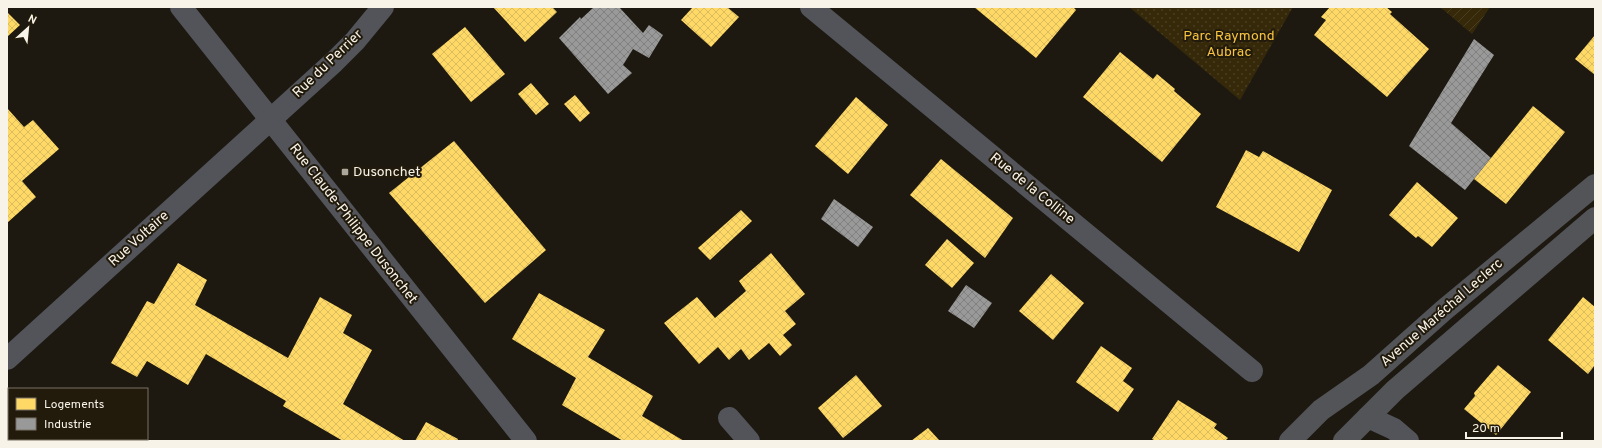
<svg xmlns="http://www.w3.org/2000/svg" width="1602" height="448" font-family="Overpass,sans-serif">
  <defs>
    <pattern id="park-dots" width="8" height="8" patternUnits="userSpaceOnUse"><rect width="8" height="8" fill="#35290a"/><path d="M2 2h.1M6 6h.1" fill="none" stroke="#493e22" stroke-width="1.8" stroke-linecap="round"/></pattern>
    <pattern id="garden-furrows" width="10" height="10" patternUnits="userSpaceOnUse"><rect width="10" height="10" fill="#35290a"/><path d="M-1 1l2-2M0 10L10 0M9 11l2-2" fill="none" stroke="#493e22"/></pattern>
    <pattern id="homes-cross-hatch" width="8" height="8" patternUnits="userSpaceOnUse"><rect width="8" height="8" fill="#ffd966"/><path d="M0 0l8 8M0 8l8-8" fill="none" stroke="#dbbc60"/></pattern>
    <pattern id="industry-cross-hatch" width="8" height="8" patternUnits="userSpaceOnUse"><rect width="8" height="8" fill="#999"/><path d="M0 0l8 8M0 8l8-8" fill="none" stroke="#818180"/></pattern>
  </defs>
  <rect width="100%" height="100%" fill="#1d1911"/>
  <polygon fill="url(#park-dots)" points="1129,7 1293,7 1240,100"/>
  <polygon fill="url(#garden-furrows)" points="1440,7 1490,7 1472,34"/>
  <g fill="url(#homes-cross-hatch)">
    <polygon points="493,7 552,7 557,12 525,42"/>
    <polygon points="693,7 727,7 739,17 711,47 681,20"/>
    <polygon points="974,7 1073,7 1076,10 1036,58"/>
    <polygon points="1330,7 1386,7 1392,12 1390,14 1429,49 1387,97 1314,35 1326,20 1321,17"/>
    <polygon points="7,12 20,25 7,37"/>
    <polygon points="465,27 505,74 471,102 432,54"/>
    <polygon points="1595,35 1595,75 1575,59"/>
    <polygon points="1120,52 1153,79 1157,74 1175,89 1174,91 1201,114 1162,162 1083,97"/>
    <polygon points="531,83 549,104 536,115 518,94"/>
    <polygon points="575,95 590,113 580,122 564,104"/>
    <polygon points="856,97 888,125 848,174 815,146"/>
    <polygon points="1533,106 1565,132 1506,204 1474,179"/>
    <polygon points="7,108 24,127 33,120 59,149 22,181 36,197 7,223"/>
    <polygon points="454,141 546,250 485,303 389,193"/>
    <polygon points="1246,150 1259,157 1263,151 1332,190 1299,252 1216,207"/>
    <polygon points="941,159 1013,218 985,258 910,195"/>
    <polygon points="1417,182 1458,218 1432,247 1418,236 1416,238 1389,215"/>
    <polygon points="741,210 752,221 710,260 698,248"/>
    <polygon points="947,239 974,263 952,288 925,265"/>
    <polygon points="771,253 805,294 785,311 796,324 783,335 792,345 780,356 769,343 749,360 741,349 729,360 718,347 699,364 664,323 697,297 715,318 746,291 739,281"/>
    <polygon points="178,263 207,280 195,305 288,358 320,297 352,315 343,333 372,350 343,404 405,441 343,441 283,406 286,401 206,354 188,385 147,361 137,377 111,363 147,301 154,304"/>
    <polygon points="1051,274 1084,303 1053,340 1019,311"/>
    <polygon points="539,293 605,330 588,357 653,396 642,416 684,441 623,441 562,405 576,378 512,339"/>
    <polygon points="1583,297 1595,307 1595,365 1588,374 1548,340"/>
    <polygon points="1101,346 1132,368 1123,381 1134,389 1118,412 1076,382"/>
    <polygon points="1498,365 1531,392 1496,435 1464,409 1475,396 1474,393"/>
    <polygon points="856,375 882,406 843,438 818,408"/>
    <polygon points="1178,400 1217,424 1214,428 1228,438 1225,441 1156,441 1152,439"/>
    <polygon points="426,422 458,439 457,441 415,441"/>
    <polygon points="928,428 940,441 911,441"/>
  </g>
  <g fill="url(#industry-cross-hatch)">
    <polygon points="594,7 619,7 643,33 649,25 663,35 649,58 633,49 623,65 632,73 608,94 559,38 580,17 581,19"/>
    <polygon points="1474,39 1494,55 1451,123 1491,158 1465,190 1409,146"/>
    <polygon points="834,199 873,227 858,247 821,219"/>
    <polygon points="966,285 992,303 974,328 948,311"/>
  </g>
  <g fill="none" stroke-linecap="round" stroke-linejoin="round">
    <g stroke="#52545a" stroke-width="22">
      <polyline points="181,7 526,441"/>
      <polyline points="811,7 1252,371"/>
      <polyline points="7,359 334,62 355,41 383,7"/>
      <polyline points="1368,417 1394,429 1408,441"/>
      <polyline points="729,418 749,441"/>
    </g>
    <g stroke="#535458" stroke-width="22">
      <polyline points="1290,441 1321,410 1371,375 1444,310 1595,185"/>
      <polyline points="1344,441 1395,390 1595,218"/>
    </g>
  </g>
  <rect fill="#aba79d" stroke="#221b0c" stroke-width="1.5" x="341" y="168" width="8" height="8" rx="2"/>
  <g text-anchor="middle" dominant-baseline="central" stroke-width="4" stroke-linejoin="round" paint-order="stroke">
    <g font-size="14" fill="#f8c43f" stroke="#221b0c">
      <text x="1229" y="36">Parc Raymond<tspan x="1229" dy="16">Aubrac</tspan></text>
    </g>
    <g font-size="14" fill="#f8f3e9" stroke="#221b0c">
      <text transform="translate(328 64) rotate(-44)">Rue du Perrier</text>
      <text transform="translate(1032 189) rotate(39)">Rue de la Colline</text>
      <text transform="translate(353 224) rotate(52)">Rue Claude-Philippe Dusonchet</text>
      <text transform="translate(139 239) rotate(-42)">Rue Voltaire</text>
      <text transform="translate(1442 313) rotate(-41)">Avenue Maréchal Leclerc</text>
    </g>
    <g font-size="14" fill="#f8f3e9" stroke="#221b0c" text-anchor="start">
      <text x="353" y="172">Dusonchet</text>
    </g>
  </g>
  <rect width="1602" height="448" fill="none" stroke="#f8f3e9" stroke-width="16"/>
  <rect x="8" y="388" width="140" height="52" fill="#221b0c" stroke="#787164"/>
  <rect x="16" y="398" width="20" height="12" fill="#ffd966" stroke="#787164"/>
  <text x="44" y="408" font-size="12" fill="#f8f3e9">Logements</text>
  <rect x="16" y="418" width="20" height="12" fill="#999999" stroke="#787164"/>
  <text x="44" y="428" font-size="12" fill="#f8f3e9">Industrie</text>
  <g transform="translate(28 28) rotate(27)" stroke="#221b0c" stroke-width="3" paint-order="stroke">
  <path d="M0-3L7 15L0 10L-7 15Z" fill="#f8f3e9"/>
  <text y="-6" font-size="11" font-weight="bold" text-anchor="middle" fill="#f8f3e9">N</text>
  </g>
  <path d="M1466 432v6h96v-6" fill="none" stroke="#f8f3e9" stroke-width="2"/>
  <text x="1472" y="432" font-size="12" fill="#f8f3e9" stroke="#221b0c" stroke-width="3" paint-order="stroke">20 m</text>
</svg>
